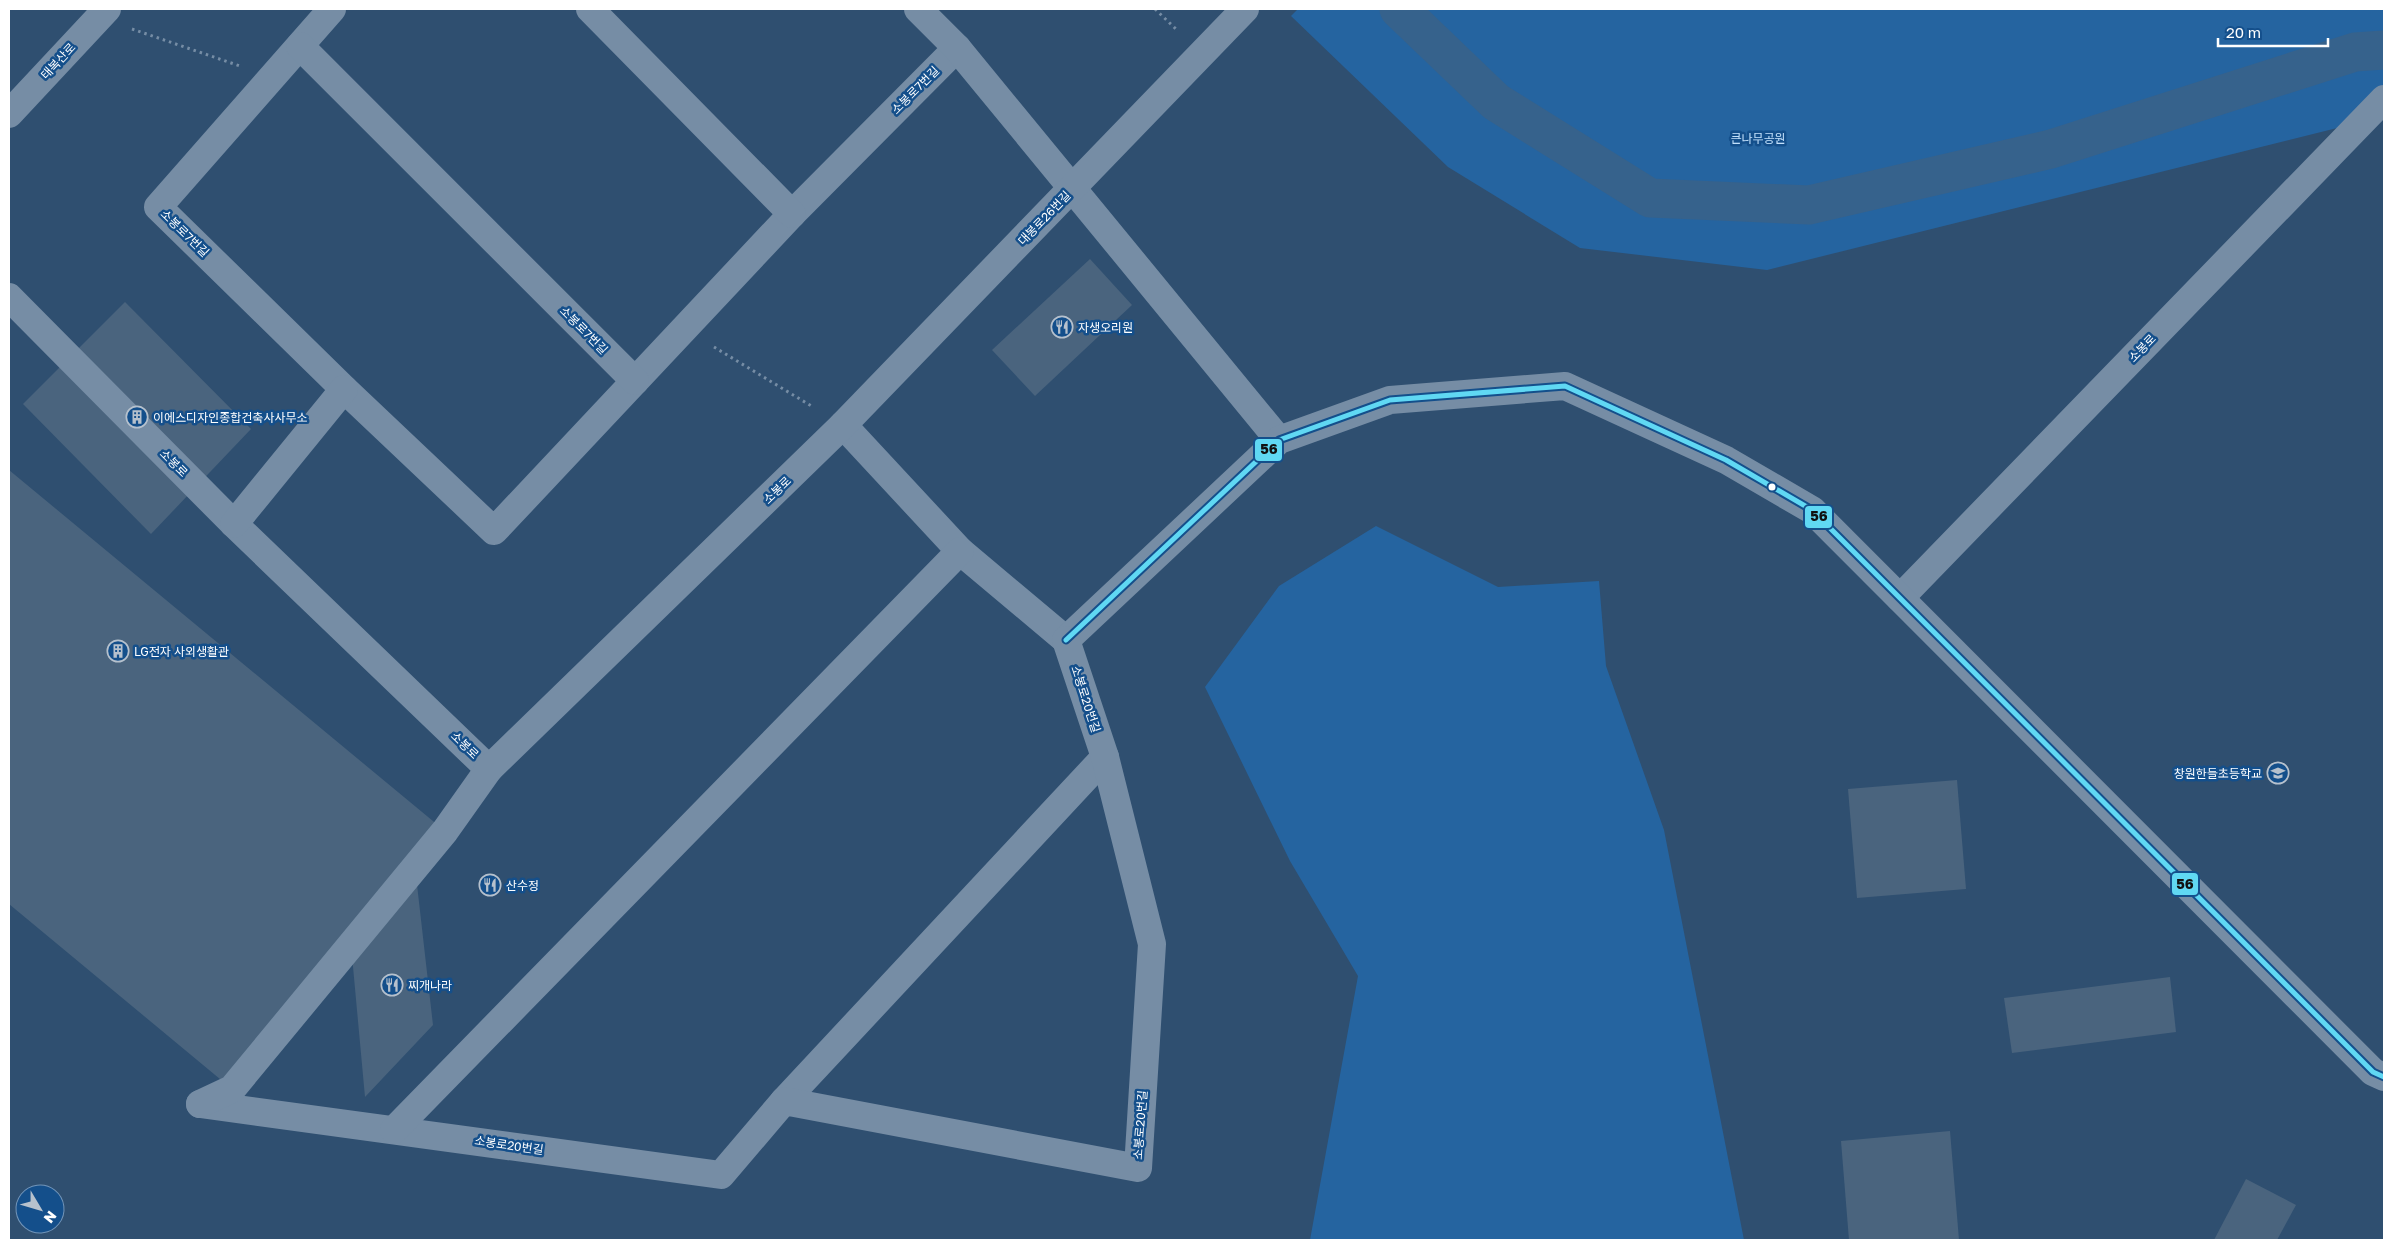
<svg xmlns="http://www.w3.org/2000/svg" width="2393" height="1249" font-family="'Golos Text','Noto Sans KR',sans-serif">
  <rect width="100%" height="100%" fill="#2f4f70"/>
  <g fill="#2564a0">
    <polygon points="1298,9 2384,9 2384,85 2345,126 1767,270 1580,248 1448,167 1291,16"/>
    <polygon points="1376,526 1498,587 1599,581 1606,666 1664,830 1744,1240 1310,1240 1358,976 1290,861 1205,687 1279,586"/>
  </g>
  <g fill="none" stroke-linecap="round" stroke-linejoin="round">
    <polyline stroke="#36628c" stroke-width="39" points="1399,9 1496,102 1650,198 1809,205 2051,149 2355,52 2384,50"/>
  </g>
  <g fill="#4a647e">
    <polygon points="1090,259 1132,305 1035,396 992,350"/>
    <polygon points="125,302 251,429 151,534 23,404"/>
    <polygon points="9,470 445,831 415,867 433,1025 365,1097 351,945 232,1089 9,904"/>
    <polygon points="1957,780 1966,889 1857,898 1848,789"/>
    <polygon points="2170,977 2176,1032 2012,1053 2004,998"/>
    <polygon points="1950,1131 1959,1240 1849,1240 1841,1141"/>
    <polygon points="2246,1179 2296,1205 2277,1240 2214,1240"/>
  </g>
  <g fill="none" stroke-linecap="round" stroke-linejoin="round">
    <g stroke="#768da5" stroke-width="3" stroke-dasharray="2.5 4" stroke-linecap="butt">
      <polyline points="1155,9 1178,31"/>
      <polyline points="132,29 240,66"/>
      <polyline points="714,347 813,407"/>
    </g>
    <g stroke="#768da5" stroke-width="28">
      <polyline points="332,9 158,207 344,389 494,531 792,214 957,48"/>
      <polyline points="590,9 792,214"/>
      <polyline points="918,9 957,48 1279,440"/>
      <polyline points="300,46 635,381"/>
      <polyline points="9,114 107,9"/>
      <polyline points="9,297 234,524 489,769"/>
      <polyline points="843,425 960,551 1066,640"/>
      <polyline points="234,524 344,389"/>
      <polyline points="1900,598 2384,99"/>
      <polyline points="1066,640 1279,440 1390,400 1565,386 1726,460 1812,510 2373,1072 2384,1077"/>
      <polyline points="784,1101 1105,757"/>
      <polyline points="200,1104 721,1175 784,1101 1138,1168 1152,944 1105,757 1066,640"/>
      <polyline points="200,1104 232,1089 445,831 489,769 843,425 1245,9"/>
      <polyline points="394,1130 960,551"/>
    </g>
    <g stroke="#144f8b" stroke-width="9">
      <polyline id="bus-1" points="1066,640 1279,440 1390,400 1565,386 1726,460 1812,510 2373,1072 2384,1077"/>
    </g>
    <use href="#bus-1" stroke="#60d8f3" stroke-width="5"/>
  </g>
  <defs>
    <g id="restaurant-ring" transform="scale(1.125)"><circle r="9.5" fill="#144f8b" stroke="#b6c1cd" stroke-width="1.5"/><path d="M-5-6h1v4h1v-4h1v4h1v-4h1v5L-1.5 .5V6h-2V.5L-5-1ZM5-6V6H3V1.5H1.5Q1.5-4 5-6Z" fill="#b6c1cd"/></g>
    <g id="building-ring" transform="scale(1.125)"><circle r="9.5" fill="#144f8b" stroke="#b6c1cd" stroke-width="1.5"/><path d="M-4-6H4V6H1V3H-1V6H-4ZM-2.5-4.3h1.7v1.8h-1.7ZM.8-4.3h1.7v1.8H.8ZM-2.5-1h1.7V.8h-1.7ZM.8-1h1.7V.8H.8Z" fill="#b6c1cd"/></g>
    <g id="school-ring" transform="scale(1.125)"><circle r="9.5" fill="#144f8b" stroke="#b6c1cd" stroke-width="1.5"/><path d="M0-5L7-2L0 1L-7-2ZM-4 1L0 2.5L4 1V4Q0 6-4 4Z" fill="#b6c1cd"/></g>
  </defs>
  <g fill-rule="evenodd">
    <use href="#restaurant-ring" x="1062" y="327"/>
    <use href="#building-ring" x="137" y="417"/>
    <use href="#building-ring" x="118" y="651"/>
    <use href="#school-ring" x="2278" y="773"/>
    <use href="#restaurant-ring" x="490" y="885"/>
    <use href="#restaurant-ring" x="392" y="985"/>
  </g>
  <circle fill="#fff" stroke="#144f8b" stroke-width="2" cx="1772" cy="487" r="4.5"/>
  <g text-anchor="middle" dominant-baseline="central" stroke-width="5" stroke-linejoin="round" paint-order="stroke">
    <g font-size="12" fill="#fff" stroke="#144f8b">
      <text transform="translate(58 61) rotate(-47)">태복산로</text>
      <text transform="translate(915 90) rotate(-45)">소봉로7번길</text>
      <text transform="translate(1044 218) rotate(-46)">대봉로26번길</text>
      <text transform="translate(185 233) rotate(44)">소봉로7번길</text>
      <text transform="translate(584 330) rotate(45)">소봉로7번길</text>
      <text transform="translate(2142 348) rotate(-46)">소봉로</text>
      <text transform="translate(174 463) rotate(45)">소봉로</text>
      <text transform="translate(777 490) rotate(-44)">소봉로</text>
      <text transform="translate(1086 699) rotate(72)">소봉로20번길</text>
      <text transform="translate(465 745) rotate(44)">소봉로</text>
      <text transform="translate(1140 1125) rotate(-86)">소봉로20번길</text>
      <text transform="translate(509 1145) rotate(8)">소봉로20번길</text>
    </g>
    <g font-size="12" fill="#c2e0fb" stroke="#144f8b">
      <text x="1758" y="138">큰나무공원</text>
    </g>
    <g font-size="12" fill="#fff" stroke="#144f8b" text-anchor="start">
      <text x="1078" y="327">자생오리원</text>
      <text x="153" y="417">이에스디자인종합건축사사무소</text>
      <text x="134" y="651">LG전자 사외생활관</text>
      <text x="2262" y="773" text-anchor="end">창원한들초등학교</text>
      <text x="506" y="885">산수정</text>
      <text x="408" y="985">찌개나라</text>
    </g>
  </g>
  <g stroke="#144f8b" stroke-width="2">
    <rect x="1254" y="438" width="29" height="24" rx="5" fill="#60d8f3"/>
    <rect x="1804" y="505" width="29" height="24" rx="5" fill="#60d8f3"/>
    <rect x="2171" y="872" width="28" height="24" rx="5" fill="#60d8f3"/>
  </g>
  <g font-size="14" text-anchor="middle" font-weight="bold" fill="#111">
    <text x="1269" y="454">56</text>
    <text x="1819" y="521">56</text>
    <text x="2185" y="889">56</text>
  </g>
  <rect width="2393" height="1249" fill="none" stroke="#ffffff" stroke-width="20"/>
  <g transform="translate(40 1209) rotate(128)"><circle r="24" fill="#144f8b" stroke="#7295b9"/>
  <path d="M0-4L9 19L0 12L-9 19Z" fill="#b6c1cd"/>
  <text y="-8" font-size="14" font-weight="bold" text-anchor="middle" fill="#ffffff">N</text>
  </g>
  <path d="M2218 38v8h110v-8" fill="none" stroke="#ffffff" stroke-width="2.5"/>
  <text x="2226" y="38" font-size="15" fill="#ffffff" stroke="#144f8b" stroke-width="4" paint-order="stroke">20 m</text>
</svg>
